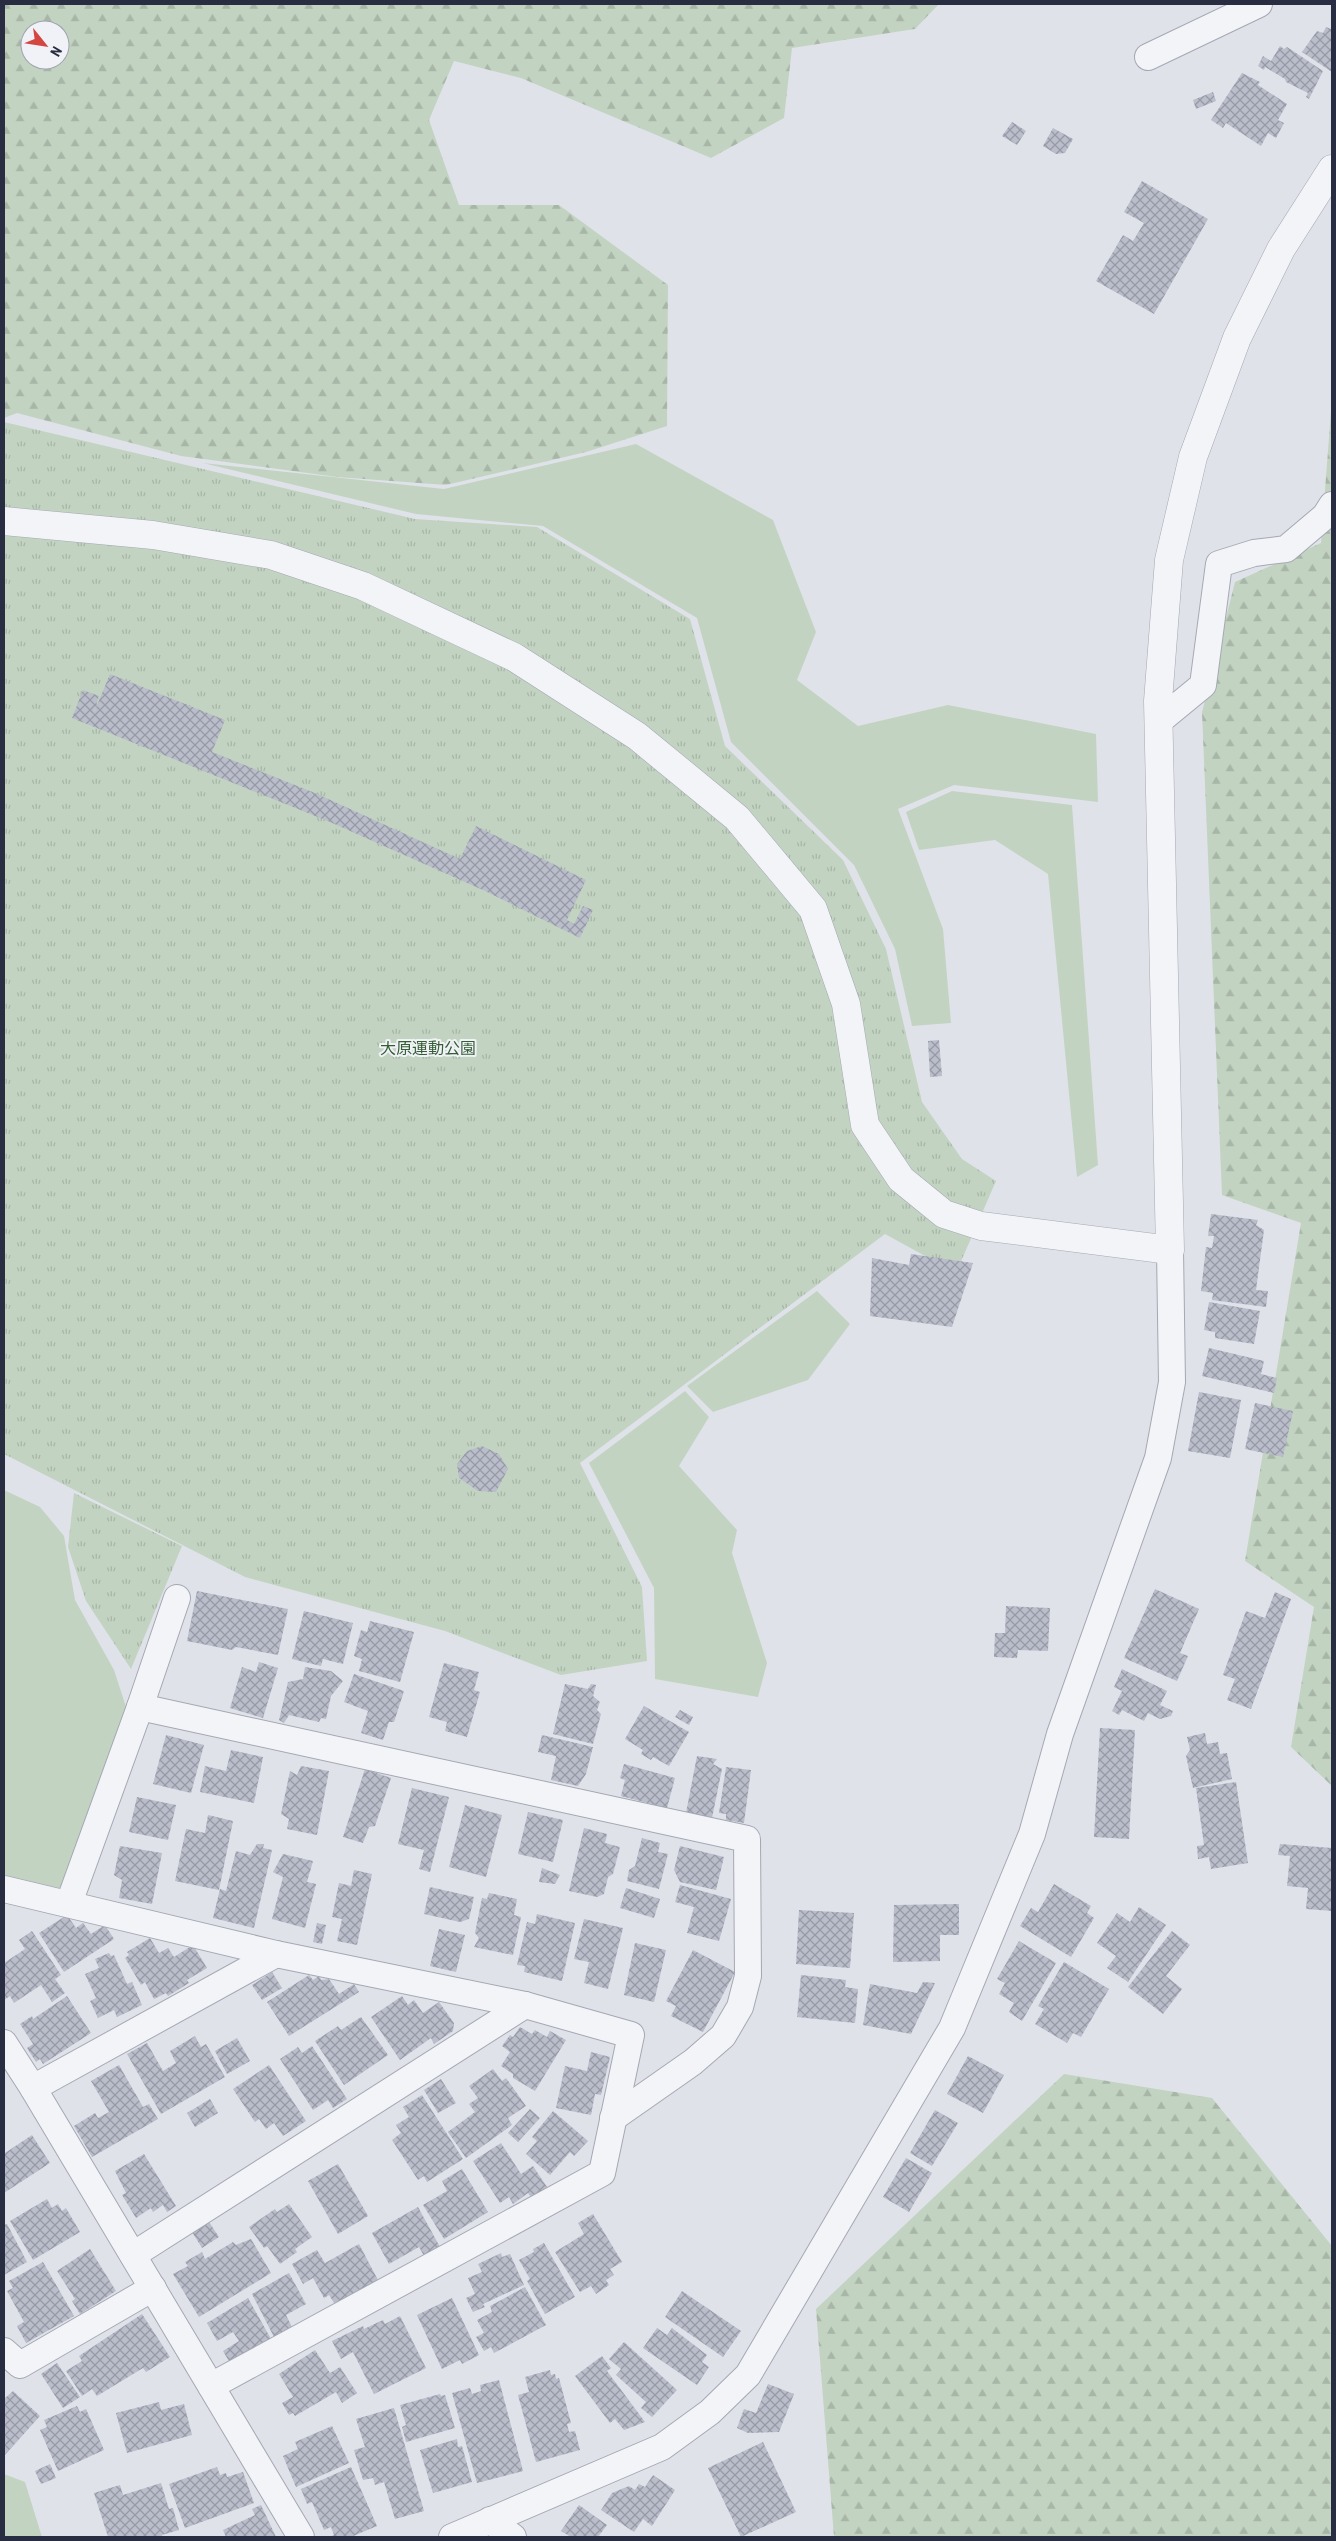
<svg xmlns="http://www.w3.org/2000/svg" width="1336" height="2541" font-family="'Roboto Condensed','Noto Sans JP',sans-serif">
  <defs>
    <pattern id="forest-firs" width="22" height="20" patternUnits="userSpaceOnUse" patternTransform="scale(1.25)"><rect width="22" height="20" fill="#c2d4c1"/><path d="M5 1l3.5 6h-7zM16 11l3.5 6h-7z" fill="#a7b6a7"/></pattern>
    <pattern id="park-tufts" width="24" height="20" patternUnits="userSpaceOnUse" patternTransform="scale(1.25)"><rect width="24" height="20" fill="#c2d4c1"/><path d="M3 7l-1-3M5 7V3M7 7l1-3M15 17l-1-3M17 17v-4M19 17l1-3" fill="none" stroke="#a7b6a7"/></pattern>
    <pattern id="building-cross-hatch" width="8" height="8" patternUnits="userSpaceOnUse" patternTransform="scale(1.25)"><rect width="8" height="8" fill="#babdca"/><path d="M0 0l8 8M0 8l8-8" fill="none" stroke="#979aa6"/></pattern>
  </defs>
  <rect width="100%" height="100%" fill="#e0e2ea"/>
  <g fill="#c2d4c1">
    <polygon points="636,444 773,520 816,632 797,680 858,726 948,705 1096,734 1098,802 954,785 898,809 943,929 951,1023 912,1026 895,949 854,865 731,742 697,618 543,526 416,514 203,463 444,489"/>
    <polygon points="952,791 1072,805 1098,1165 1077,1177 1048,874 995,840 919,850 906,812"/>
    <polygon points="817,1291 850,1324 808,1380 713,1412 687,1386"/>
    <polygon points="685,1391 709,1417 679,1466 737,1530 732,1553 767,1663 758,1697 655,1679 654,1588 589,1463"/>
    <polygon points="4,1490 40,1507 64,1536 75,1600 114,1670 127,1710 64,1889 4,1875"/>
    <polygon points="4,2474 25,2482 42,2537 4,2537"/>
  </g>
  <g fill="url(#forest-firs)" fill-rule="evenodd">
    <path d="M 4,4 L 939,4 L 915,29 L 792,48 L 784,118 L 711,158 L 521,78 L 454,61 L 429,120 L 459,205 L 559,205 L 668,285 L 667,426 L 586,452 L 446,485 L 337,477 L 181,456 L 17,413 L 4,418 ZM 30,30 L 60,30 L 60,60 L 30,60 Z"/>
    <polygon points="1332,398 1332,1786 1291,1747 1314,1607 1245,1561 1301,1223 1222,1195 1202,712 1235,582 1321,543"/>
    <polygon points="1064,2074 1212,2098 1332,2246 1332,2537 834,2537 816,2309"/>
  </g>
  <g fill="url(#park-tufts)">
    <polygon points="4,422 415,519 537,527 690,619 725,746 843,860 886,949 922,1102 962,1159 996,1181 956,1273 885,1234 580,1463 642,1587 647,1661 561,1675 445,1631 245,1577 4,1454"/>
    <polygon points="74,1493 182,1546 131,1669 86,1601 68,1547"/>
  </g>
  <g fill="url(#building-cross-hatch)">
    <polygon points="1332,26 1332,72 1302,52 1317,31 1323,33 1326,27 1331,29"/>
    <polygon points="1280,46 1284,49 1287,47 1323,71 1309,99 1306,97 1308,93 1286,82 1285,79 1265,67 1264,70 1258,66 1263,56 1271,61"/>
    <polygon points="1242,73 1260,82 1258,85 1287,104 1278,120 1284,123 1276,138 1268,133 1261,146 1226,123 1223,128 1211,120"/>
    <polygon points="1213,92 1216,101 1196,109 1193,100"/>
    <polygon points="1012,122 1026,131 1017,145 1002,136"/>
    <polygon points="1053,128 1073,139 1065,153 1056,154 1043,146"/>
    <polygon points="1142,181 1208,219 1154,314 1096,281 1123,235 1133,241 1144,223 1124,212"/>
    <polygon points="110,674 225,720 212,752 315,793 460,859 476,826 586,880 567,920 574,924 583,906 593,910 580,938 485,891 330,822 72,718 83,690 99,696 93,715"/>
    <polygon points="939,1040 942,1076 930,1077 928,1041"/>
    <polygon points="1211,1214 1258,1220 1256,1225 1264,1230 1256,1290 1268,1291 1266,1307 1212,1300 1213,1293 1201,1291 1206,1247 1212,1248 1214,1236 1208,1236"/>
    <polygon points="911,1254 973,1263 952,1327 870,1316 872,1258 909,1265"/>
    <polygon points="1209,1302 1260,1311 1254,1344 1215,1338 1215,1332 1204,1330"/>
    <polygon points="1209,1348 1264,1361 1261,1374 1277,1378 1274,1393 1202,1376"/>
    <polygon points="1199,1392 1241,1400 1230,1458 1188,1451"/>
    <polygon points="1255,1403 1293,1411 1283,1457 1245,1449"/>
    <polygon points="482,1446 499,1454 508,1469 496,1492 478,1491 459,1478 457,1464 467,1451"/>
    <polygon points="1155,1589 1199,1609 1180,1653 1188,1656 1177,1681 1124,1658"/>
    <polygon points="197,1591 288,1609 278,1655 236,1647 232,1650 187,1641"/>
    <polygon points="1275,1592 1291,1599 1251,1709 1227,1700 1235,1679 1223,1675 1246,1611 1265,1618"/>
    <polygon points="1006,1606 1050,1608 1048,1651 1018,1650 1017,1658 994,1657 995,1633 1005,1633"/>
    <polygon points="304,1611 353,1623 343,1664 323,1659 321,1666 292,1659"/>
    <polygon points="370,1621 414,1632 400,1682 359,1671 362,1659 354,1656 361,1630 367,1632"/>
    <polygon points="259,1662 278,1668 263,1718 230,1708 242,1667 256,1672"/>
    <polygon points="444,1663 479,1672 474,1690 480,1692 467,1737 445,1731 447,1722 429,1717"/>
    <polygon points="305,1667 331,1671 343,1681 331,1696 326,1719 321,1718 319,1722 289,1715 284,1723 279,1720 288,1682 303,1679"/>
    <polygon points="1122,1669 1167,1691 1160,1705 1173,1711 1171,1716 1160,1719 1148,1713 1144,1721 1122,1710 1119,1715 1112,1711 1122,1691 1114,1687"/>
    <polygon points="354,1674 404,1691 394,1722 389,1722 383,1740 361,1733 368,1711 344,1702"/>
    <polygon points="565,1684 588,1689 591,1684 596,1685 593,1696 600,1702 597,1710 601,1714 593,1744 553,1734"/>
    <polygon points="644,1706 689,1732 669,1766 653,1757 651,1760 641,1754 643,1750 625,1739"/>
    <polygon points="680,1710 693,1717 689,1725 675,1717"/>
    <polygon points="1100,1728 1135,1730 1129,1839 1094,1837"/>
    <polygon points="1205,1733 1207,1744 1218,1742 1220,1754 1227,1753 1232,1779 1193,1788 1186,1756 1190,1750 1187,1737"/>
    <polygon points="166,1735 204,1745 191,1793 153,1784"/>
    <polygon points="542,1735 593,1747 586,1774 578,1786 551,1780 556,1756 538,1752"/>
    <polygon points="231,1750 263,1757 254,1803 200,1792 205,1766 226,1771"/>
    <polygon points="697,1756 717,1759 713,1764 722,1769 712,1818 686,1813"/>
    <polygon points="624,1764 675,1778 667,1808 621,1796 625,1780 620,1778"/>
    <polygon points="301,1766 329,1771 317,1835 287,1829 289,1819 281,1814 290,1771 297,1775"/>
    <polygon points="726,1767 751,1770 744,1823 726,1820 726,1814 719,1813"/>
    <polygon points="365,1769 391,1778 375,1826 369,1827 363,1843 343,1837"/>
    <polygon points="1236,1782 1248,1863 1211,1869 1209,1857 1198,1859 1197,1846 1204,1845 1196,1788"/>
    <polygon points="412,1788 449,1797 430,1872 419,1869 424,1850 398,1844"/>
    <polygon points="137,1797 176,1805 168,1840 129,1832"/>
    <polygon points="465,1805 502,1815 486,1877 449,1867"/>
    <polygon points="528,1812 563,1820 553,1862 518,1854"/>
    <polygon points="208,1815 233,1821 219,1890 175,1881 186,1829 205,1833"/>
    <polygon points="584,1828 607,1834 605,1843 620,1847 613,1874 608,1877 604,1894 597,1897 569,1891"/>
    <polygon points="642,1838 660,1843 658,1852 668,1854 659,1889 627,1881 629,1870 635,1866"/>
    <polygon points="257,1844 264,1844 263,1848 272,1850 254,1928 213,1918 220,1889 226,1891 236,1851 250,1855"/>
    <polygon points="1280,1844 1332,1848 1332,1911 1306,1909 1308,1888 1287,1886 1290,1856 1278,1855"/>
    <polygon points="120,1846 162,1853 152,1904 119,1898 122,1880 114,1875"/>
    <polygon points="680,1846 724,1857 716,1890 680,1882 674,1870"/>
    <polygon points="283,1854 313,1861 307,1882 316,1884 305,1928 272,1919 283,1877 273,1872"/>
    <polygon points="542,1868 560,1875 555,1884 539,1882"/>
    <polygon points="354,1870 372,1874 357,1945 337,1941 342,1919 332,1917 339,1883 351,1886"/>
    <polygon points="1054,1884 1091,1906 1087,1913 1094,1918 1071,1957 1020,1926 1031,1908 1038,1912"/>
    <polygon points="680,1885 731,1899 719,1941 687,1933 694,1907 675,1902"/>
    <polygon points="430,1887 474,1897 469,1919 460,1922 424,1914"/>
    <polygon points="626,1888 660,1899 654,1918 620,1908"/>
    <polygon points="489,1893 517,1899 514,1915 521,1917 513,1955 474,1947 479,1938 475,1933 482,1898 487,1899"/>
    <polygon points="959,1904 959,1935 940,1935 940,1961 893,1962 894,1905"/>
    <polygon points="1139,1907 1166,1925 1128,1982 1107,1968 1116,1956 1097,1943 1117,1913 1130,1922"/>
    <polygon points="799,1910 854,1913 850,1968 796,1964"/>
    <polygon points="537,1914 575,1923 562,1981 524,1972 525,1966 517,1965 527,1922 535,1924"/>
    <polygon points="67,1915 76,1928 83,1923 91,1934 105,1925 114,1939 64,1972 39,1933"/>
    <polygon points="584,1919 623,1928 608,1989 584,1983 589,1962 574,1959"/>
    <polygon points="317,1923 326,1925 322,1944 313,1942"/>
    <polygon points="439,1929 465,1935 456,1972 430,1966"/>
    <polygon points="32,1931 61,1975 55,1979 65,1993 52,2002 41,1985 14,2003 10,1996 4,2000 4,1963 25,1949 19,1940"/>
    <polygon points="1172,1931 1190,1945 1166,1976 1182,1989 1163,2014 1128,1987"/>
    <polygon points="150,1938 159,1953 168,1948 174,1957 193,1945 207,1968 187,1980 189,1983 168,1996 166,1993 154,1999 145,1982 141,1985 125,1958 129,1955 127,1952"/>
    <polygon points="1019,1941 1056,1963 1022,2021 1009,2012 1014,2003 999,1994 1005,1983 997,1979"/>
    <polygon points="635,1943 666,1950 654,2002 624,1995"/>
    <polygon points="693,1950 735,1972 703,2032 671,2016 676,2006 666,2001"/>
    <polygon points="109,1953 111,1956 114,1955 127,1984 132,1982 142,2005 117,2017 114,2010 98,2018 90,2001 96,1998 85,1974 99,1968 95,1959"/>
    <polygon points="1064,1962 1109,1989 1081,2037 1073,2033 1067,2043 1035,2024 1044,2009 1038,2006"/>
    <polygon points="272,1972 282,1988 262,2000 252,1985"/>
    <polygon points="309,1975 313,1980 319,1976 321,1980 329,1979 339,1994 354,1984 359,1992 289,2036 267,2002"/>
    <polygon points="801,1975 846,1980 845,1987 858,1989 855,2023 797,2017"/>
    <polygon points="923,1982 935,1983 911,2034 863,2025 870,1984 917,1993"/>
    <polygon points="67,1996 91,2033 43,2064 40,2059 36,2062 27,2048 33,2044 20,2024 32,2016 33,2019"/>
    <polygon points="402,1996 408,2005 414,2000 423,2013 439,2002 454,2023 453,2031 434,2044 431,2038 400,2060 371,2017"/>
    <polygon points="361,2017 388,2055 344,2085 315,2041 338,2026 341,2030"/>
    <polygon points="520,2027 532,2034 535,2030 547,2037 550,2031 566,2040 535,2091 513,2078 513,2074 501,2066 510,2052 502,2046 510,2035 513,2037"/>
    <polygon points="195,2036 201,2047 206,2044 225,2077 161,2114 127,2054 147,2043 163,2071 176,2063 170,2051"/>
    <polygon points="237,2038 250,2061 227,2074 215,2051"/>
    <polygon points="312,2046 347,2099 333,2108 328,2100 313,2110 280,2059 298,2047 302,2053"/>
    <polygon points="591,2052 610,2057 601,2095 595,2094 591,2115 556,2108 565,2066 587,2071"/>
    <polygon points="968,2056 1004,2075 983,2113 947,2094"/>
    <polygon points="119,2065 143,2107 149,2104 158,2119 92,2157 74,2126 95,2113 98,2118 109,2112 91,2081"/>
    <polygon points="269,2065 306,2121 283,2136 274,2123 266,2129 259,2119 255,2122 233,2089"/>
    <polygon points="493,2069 502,2081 506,2078 526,2106 508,2118 512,2125 466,2158 448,2132 475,2112 469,2104 478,2098 469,2086"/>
    <polygon points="441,2079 456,2103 438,2113 424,2090"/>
    <polygon points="422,2095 463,2159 427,2182 424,2176 418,2180 392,2140 401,2133 396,2125 409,2117 403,2107"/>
    <polygon points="210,2099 218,2113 195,2127 187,2113"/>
    <polygon points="530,2109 540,2118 518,2142 508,2133"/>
    <polygon points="935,2110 958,2123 932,2166 910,2153"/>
    <polygon points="553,2111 588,2141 574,2156 570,2152 550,2175 526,2154 537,2141 532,2137"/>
    <polygon points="32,2135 50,2163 4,2193 4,2150 5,2153"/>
    <polygon points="501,2143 521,2174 533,2166 547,2187 531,2197 528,2193 513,2204 509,2197 500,2203 473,2161"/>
    <polygon points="144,2154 176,2206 167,2212 163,2205 153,2212 151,2208 136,2218 122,2195 126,2193 115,2171"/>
    <polygon points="906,2158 932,2173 909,2212 883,2197"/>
    <polygon points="338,2164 368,2216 338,2234 308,2181"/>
    <polygon points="462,2169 488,2212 444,2239 423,2205 447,2191 442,2181"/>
    <polygon points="47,2199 52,2208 58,2204 62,2211 66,2208 80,2232 33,2260 10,2221"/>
    <polygon points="289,2204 312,2237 295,2249 297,2252 280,2264 267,2246 264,2248 249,2227 275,2209 277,2212"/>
    <polygon points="418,2207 440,2247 424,2256 419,2247 389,2264 372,2233"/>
    <polygon points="593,2214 622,2262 610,2269 614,2275 606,2280 609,2285 596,2294 591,2286 580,2292 555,2252 584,2234 578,2223"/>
    <polygon points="209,2222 219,2237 202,2248 192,2232"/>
    <polygon points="7,2224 27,2262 4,2275 4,2225"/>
    <polygon points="251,2239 271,2273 199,2317 173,2274 188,2266 185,2262 202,2252 205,2259 233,2242 236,2245"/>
    <polygon points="544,2243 575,2297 545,2314 527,2281 530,2279 519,2260 534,2252 533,2249"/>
    <polygon points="359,2244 379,2282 336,2306 329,2295 324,2298 313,2278 303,2284 292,2264 317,2250 325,2263"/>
    <polygon points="90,2249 116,2291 80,2314 72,2301 75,2299 57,2271"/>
    <polygon points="501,2253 502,2257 510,2254 524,2285 483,2304 485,2307 473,2312 466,2298 475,2294 468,2278 482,2272 478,2264"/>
    <polygon points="43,2262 74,2316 26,2343 17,2326 24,2322 7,2291 13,2288 9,2281"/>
    <polygon points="289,2273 306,2304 286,2315 292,2327 274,2337 252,2294"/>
    <polygon points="525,2287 546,2325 494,2353 491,2347 484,2351 476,2337 484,2333 477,2320 492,2312 490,2306"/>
    <polygon points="682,2291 741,2331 723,2357 665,2317"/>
    <polygon points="248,2298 271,2339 230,2363 223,2351 239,2341 233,2332 217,2341 207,2323"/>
    <polygon points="452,2298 479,2355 462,2364 460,2360 442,2369 417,2315"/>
    <polygon points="142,2314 170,2357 146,2372 143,2368 97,2396 92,2389 82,2396 66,2371 82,2361 79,2356"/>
    <polygon points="400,2316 426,2368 374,2394 353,2352 341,2359 332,2341 363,2326 364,2329 383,2320 385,2324"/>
    <polygon points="657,2328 667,2335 672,2328 707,2355 702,2362 709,2367 697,2385 643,2348"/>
    <polygon points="624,2342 677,2390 652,2417 641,2408 646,2402 616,2375 621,2369 609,2359"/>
    <polygon points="315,2350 330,2373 340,2367 357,2393 342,2403 336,2392 295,2416 293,2413 289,2415 282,2403 293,2397 279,2374"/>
    <polygon points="602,2356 611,2368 607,2371 645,2422 624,2430 615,2419 610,2423 575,2376"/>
    <polygon points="57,2363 80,2397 63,2408 41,2374"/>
    <polygon points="550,2370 551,2375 555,2374 556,2379 559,2378 571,2423 567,2424 569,2432 575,2431 580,2450 536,2462 518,2395 529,2392 525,2377"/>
    <polygon points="499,2380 523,2471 477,2483 452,2393 470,2388 472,2394 481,2391 480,2385"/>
    <polygon points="768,2384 794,2394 779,2432 748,2433 737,2428 744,2409 756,2413"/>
    <polygon points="13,2391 40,2416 4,2456 4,2399"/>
    <polygon points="440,2394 441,2396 445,2395 455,2428 406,2442 402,2427 406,2425 400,2405"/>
    <polygon points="159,2402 161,2410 184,2404 192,2435 127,2453 116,2413"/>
    <polygon points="77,2406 80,2412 86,2409 104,2450 58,2471 40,2430 47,2427 44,2420"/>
    <polygon points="394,2408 424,2511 395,2519 384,2482 375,2485 373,2478 363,2480 354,2450 365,2447 356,2419"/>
    <polygon points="332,2426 349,2463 296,2487 283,2456 298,2449 295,2442"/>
    <polygon points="457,2439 458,2447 462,2446 472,2482 433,2493 420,2450"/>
    <polygon points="763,2442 796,2512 741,2537 708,2468"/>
    <polygon points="50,2464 56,2478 41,2484 35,2471"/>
    <polygon points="217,2467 220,2475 226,2473 227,2477 243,2472 254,2503 185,2528 169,2484"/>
    <polygon points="351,2467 377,2526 351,2537 329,2537 334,2535 331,2527 324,2530 312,2502 307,2504 301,2489"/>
    <polygon points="653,2475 675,2490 652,2526 643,2519 634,2532 601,2510 612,2493 629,2486 635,2490 639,2484 645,2487"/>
    <polygon points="161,2483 169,2509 173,2508 179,2530 162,2535 163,2537 108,2537 94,2493 120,2485 123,2495"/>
    <polygon points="261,2505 276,2537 226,2537 223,2530 255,2515 252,2509"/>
    <polygon points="579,2505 607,2525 598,2537 571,2537 561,2531"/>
  </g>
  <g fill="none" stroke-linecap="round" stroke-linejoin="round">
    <g stroke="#a5a8b4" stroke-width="28">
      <g id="minor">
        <polyline points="1148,57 1259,4"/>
        <polyline points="1158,722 1203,685 1219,564 1254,553 1286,549 1325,516 1332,505"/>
        <polyline points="140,1707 747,1839 748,1976 740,2007 723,2036 693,2062 613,2118"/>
        <polyline points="4,1889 276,1954 525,2005 631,2035 602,2173 211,2386"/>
        <polyline points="69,1903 140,1707 177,1598"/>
        <polyline points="4,2043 33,2088 301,2537"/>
        <polyline points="33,2088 276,1954"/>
        <polyline points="133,2255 525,2005"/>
        <polyline points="4,2351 20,2365 153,2288"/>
        <polyline points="490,2520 513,2537"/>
        <polyline points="452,2537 662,2447 710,2412 748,2375 952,2028 1032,1834 1060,1734 1158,1458 1172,1382 1170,1250"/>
      </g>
    </g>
    <g stroke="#a5a8b4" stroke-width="29">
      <polyline id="tertiary" points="4,521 153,535 271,555 363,586 514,657 637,736 737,818 813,909 846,1004 865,1125 901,1179 944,1214 981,1226 1170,1250 1158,701 1169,560 1193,457 1237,338 1281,249 1332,169"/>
    </g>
    <use href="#minor" stroke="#f3f4f8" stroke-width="26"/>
    <use href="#tertiary" stroke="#f3f4f8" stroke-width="28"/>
  </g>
  <g text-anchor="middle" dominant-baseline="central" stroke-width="4" stroke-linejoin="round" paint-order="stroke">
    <g font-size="16" fill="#355e35" stroke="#f0f2f7">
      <text x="428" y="1048">大原運動公園</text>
    </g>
  </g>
  <rect width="1336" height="2541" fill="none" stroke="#282d42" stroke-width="10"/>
  <g transform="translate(45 45) rotate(120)"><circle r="24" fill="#f0f2f7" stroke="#a0a3af"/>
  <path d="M0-4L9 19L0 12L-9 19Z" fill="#d44640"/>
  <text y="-8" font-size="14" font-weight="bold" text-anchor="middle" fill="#282d42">N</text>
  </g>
</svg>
